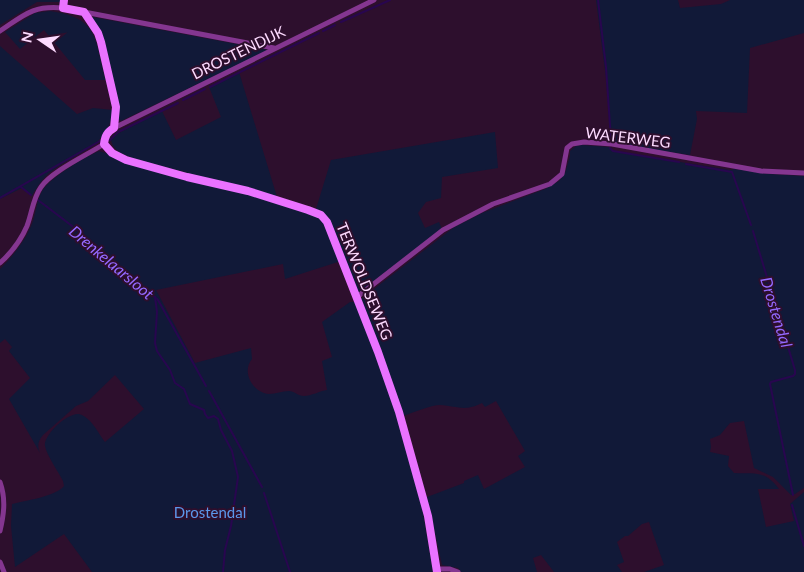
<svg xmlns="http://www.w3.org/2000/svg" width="804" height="572" font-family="Lato,sans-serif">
  <rect width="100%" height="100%" fill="#2d0f2d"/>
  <g fill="#111938">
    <polygon points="0,0 60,0 60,2 37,2 0,25"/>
    <polygon points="596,0 678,0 680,8 721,4 730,0 804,0 804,33 750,48 747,113 696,111 697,119 690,155 611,143 606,78"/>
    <path d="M 50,11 C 100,18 94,39 106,80 L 85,80 L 44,30 L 20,49 L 5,32 L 35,13 Z"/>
    <polygon points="93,17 268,50 121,121 118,119 92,20"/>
    <path d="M 0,46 L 77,114 L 93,108 L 113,110 C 108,148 78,151 52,171 C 43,177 37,187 32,196 L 22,188 L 0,199 Z"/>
    <path d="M 239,72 L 277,197 L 132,158 C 123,154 113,151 111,140 L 115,135 L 162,111 L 176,140 L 221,117 L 209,87 Z"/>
    <polygon points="495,132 498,168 442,177 441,198 426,202 418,213 425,228 439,222 442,229 358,293 332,227 316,209 331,160"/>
    <path d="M 582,145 L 609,147 L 612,151 L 730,170 L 735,169 L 769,174 L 804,176 L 804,488 L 795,494 L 791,495 L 773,477 L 754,468 L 744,421 L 730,423 L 720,435 L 710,439 L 711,447 L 710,452 L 729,456 L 728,466 L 734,473 C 755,474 765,470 779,489 L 758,489 L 766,527 L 794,521 L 790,504 L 804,492 L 804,572 L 644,572 L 664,565 L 649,522 L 642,524 L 628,536 L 625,536 L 617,542 L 624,562 L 617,565 L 622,572 L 554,572 L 541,555 L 533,558 L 537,572 L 461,572 L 458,568 L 442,565 L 427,497 L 464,483 L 464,481 L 478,475 L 484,489 L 525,467 L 518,456 L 525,451 L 496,401 L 485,407 L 482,403 C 465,412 457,406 440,405 C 431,405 412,413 403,416 L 361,299 L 453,228 L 482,213 L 545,189 L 559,181 L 565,173 L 570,156 L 570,151 L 576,146 Z"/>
    <path d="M 99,151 L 315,214 L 325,223 L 341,261 L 285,279 L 283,264 L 156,290 L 195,363 L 251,348 L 252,359 C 241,372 253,393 269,394 C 276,394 282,391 289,391 C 294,391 298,396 304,396 C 311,396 320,391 327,390 L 322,361 L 332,357 L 322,322 L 350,302 L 357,302 L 385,375 L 420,495 L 433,572 L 92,572 L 64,534 L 15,567 L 11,526 L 12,504 C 24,501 57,496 64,486 L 63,481 C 58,471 47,456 45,446 C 43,435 68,412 79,414 C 91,417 98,433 105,442 L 144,409 L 115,375 L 88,401 L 76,406 L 43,435 C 38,441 37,446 40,453 L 9,399 L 30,378 L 9,351 L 12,347 L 5,339 L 0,343 L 0,269 C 14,255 26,240 33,221 C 36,211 37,200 42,191 C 51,177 83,158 99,151 Z"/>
  </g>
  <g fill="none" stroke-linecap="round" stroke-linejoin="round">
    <g stroke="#28064f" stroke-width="2">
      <polyline points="598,0 606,67 611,140"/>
      <polyline points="341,22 390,0"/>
      <polyline points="323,31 335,25"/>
      <polyline points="210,87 319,33"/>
      <polyline points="183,100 205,89"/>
      <polyline points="110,140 118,132 178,103"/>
      <polyline points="610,148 613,151 679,162"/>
      <polyline points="686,164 732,172 751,225"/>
      <polyline points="21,187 31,195"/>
      <polyline points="0,198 100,141"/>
      <polyline points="38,200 76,229 158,300 206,386"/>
      <polyline points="753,231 795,370 795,374 793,376 771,382 770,384 793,495"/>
      <polyline points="155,297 157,312 155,343 157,351 170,370 175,383 184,389 190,404 204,410 205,414 208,418 214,416 218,419 221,430 232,451 238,477 231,526 225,550 223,572"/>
      <polyline points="209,391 262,487"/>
      <polyline points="264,493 290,572"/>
      <polyline points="792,505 804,546"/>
    </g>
    <g stroke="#843690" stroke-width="5">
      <polyline points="84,12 274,48"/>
      <path d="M 0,31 C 24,15 33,5 63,8"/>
      <polyline points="114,128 374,0"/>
      <path d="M 0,263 C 11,253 21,240 27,226 C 32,213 33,198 41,187 C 52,171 87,155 104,144"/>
      <polyline points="357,297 443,230 493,204 550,184 562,174 567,148 572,144 584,142 612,144 761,171 804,173"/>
      <path d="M 0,482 C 6,499 4,514 0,531"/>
      <polyline points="0,562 4,572"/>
      <polyline points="437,569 450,569 458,572"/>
    </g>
    <path stroke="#ea72ff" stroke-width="8" d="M 64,0 L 63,8 L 84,12 L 98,33 L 101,42 L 116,107 L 114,128 C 107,132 105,136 104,144 L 112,153 L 126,160 L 187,177 L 248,191 L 308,210 L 321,215 L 327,222 L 378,352 L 399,412 L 428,516 L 437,572"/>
  </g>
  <g text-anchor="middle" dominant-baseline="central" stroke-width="4" stroke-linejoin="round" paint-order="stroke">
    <g font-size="15" fill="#fddbff" stroke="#2d0f2d">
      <text transform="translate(238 52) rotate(-26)">DROSTENDIJK</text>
      <text transform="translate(628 137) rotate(7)">WATERWEG</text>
      <text transform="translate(365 281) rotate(68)">TERWOLDSEWEG</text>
    </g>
    <g font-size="15" fill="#5b98eb" stroke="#2d0f2d">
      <text x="210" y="512">Drostendal</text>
    </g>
    <g font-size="16" font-style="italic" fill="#9469ff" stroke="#2d0f2d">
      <text transform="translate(112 262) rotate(40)">Drenkelaarsloot</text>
      <text transform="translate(777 312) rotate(73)">Drostendal</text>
    </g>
  </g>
  <g transform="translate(40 40) rotate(283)" stroke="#2d0f2d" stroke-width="4" paint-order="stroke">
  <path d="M0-4L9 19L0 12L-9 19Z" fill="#fddbff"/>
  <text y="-8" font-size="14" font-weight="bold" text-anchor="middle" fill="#fddbff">N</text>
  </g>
</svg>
